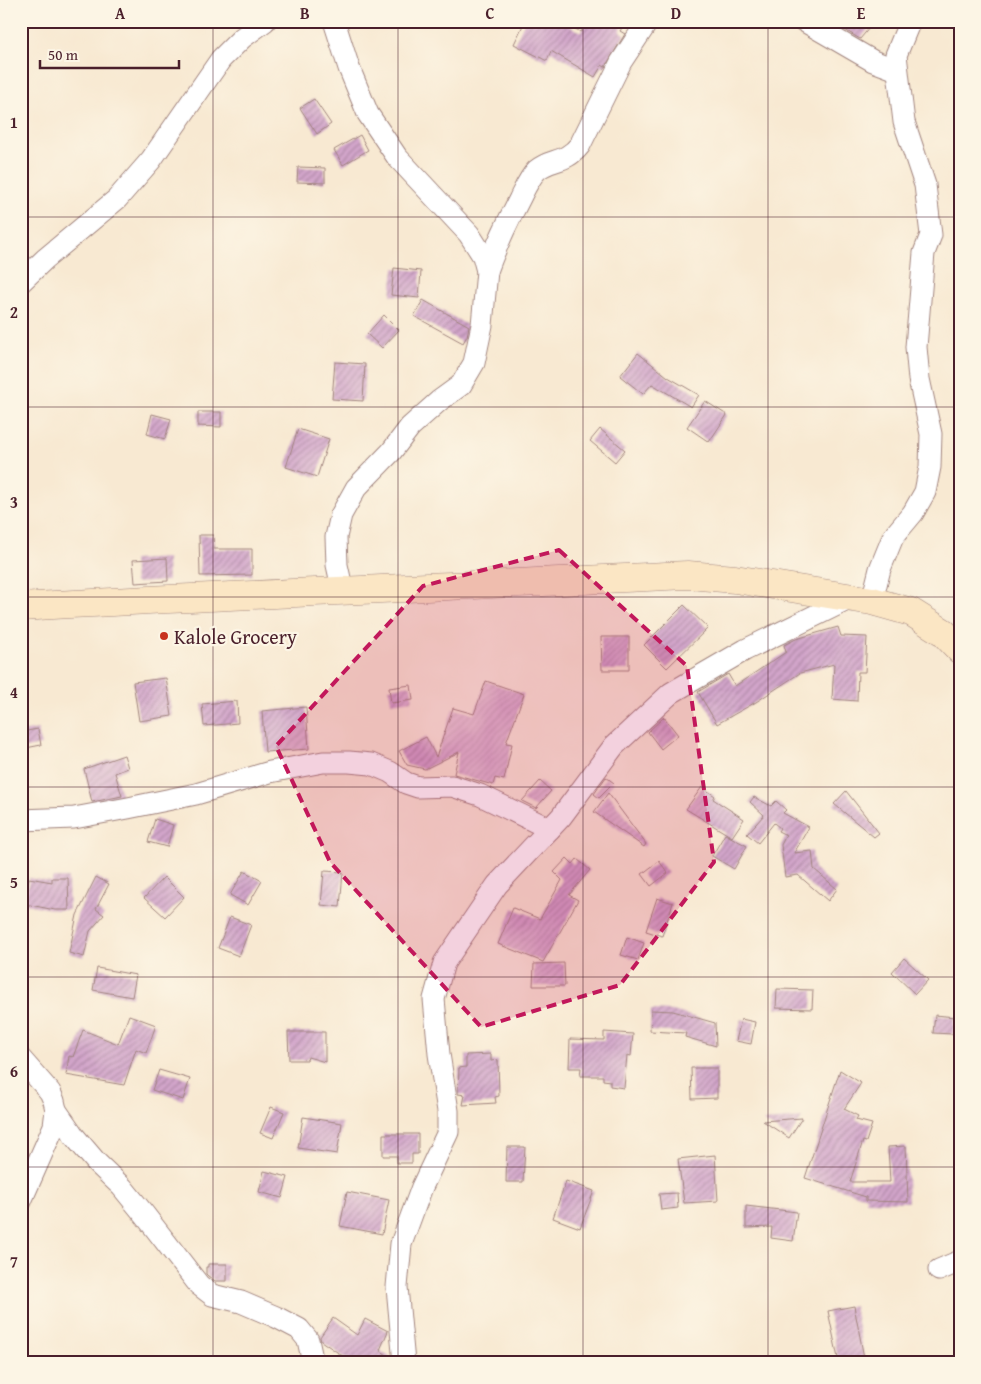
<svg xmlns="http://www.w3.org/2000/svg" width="981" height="1384" font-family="'Gentium Book Plus',serif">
  <defs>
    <pattern id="building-hatch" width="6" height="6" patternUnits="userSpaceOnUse" patternTransform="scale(1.25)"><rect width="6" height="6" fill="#d2a5ca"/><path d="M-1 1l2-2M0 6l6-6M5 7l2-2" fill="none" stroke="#ac86a4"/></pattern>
  </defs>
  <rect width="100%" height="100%" fill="#fcf5e5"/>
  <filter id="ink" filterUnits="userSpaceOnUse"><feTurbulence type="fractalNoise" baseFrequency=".02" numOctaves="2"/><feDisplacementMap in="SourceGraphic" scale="10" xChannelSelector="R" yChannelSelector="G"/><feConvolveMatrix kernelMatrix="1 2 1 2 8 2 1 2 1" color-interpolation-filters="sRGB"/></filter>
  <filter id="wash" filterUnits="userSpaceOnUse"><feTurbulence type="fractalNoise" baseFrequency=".0096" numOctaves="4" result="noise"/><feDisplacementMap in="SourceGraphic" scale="20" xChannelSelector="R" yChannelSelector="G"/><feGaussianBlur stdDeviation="1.12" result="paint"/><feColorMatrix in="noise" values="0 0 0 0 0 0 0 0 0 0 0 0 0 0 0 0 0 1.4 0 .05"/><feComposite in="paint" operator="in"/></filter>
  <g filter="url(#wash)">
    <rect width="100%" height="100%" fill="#f8e9d2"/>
    <g id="blocks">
      <g fill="url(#building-hatch)">
        <polygon points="525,21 560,21 581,32 587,21 626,21 620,31 625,34 605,67 602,65 595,77 551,51 547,61 514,44"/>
        <polygon points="845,21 875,21 860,39 840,27"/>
        <polygon points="314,99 331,124 317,134 300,108"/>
        <polygon points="360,135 368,150 343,165 334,150"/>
        <polygon points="298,167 325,168 325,183 297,182"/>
        <polygon points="394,268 421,271 419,298 391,295"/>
        <polygon points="423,300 469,326 467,336 463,343 414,316"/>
        <polygon points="384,315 399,330 382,348 367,334"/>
        <polygon points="638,353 668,377 699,395 691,407 652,384 643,394 620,376"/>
        <polygon points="335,362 365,364 363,401 332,399"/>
        <polygon points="705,401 727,415 709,442 687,427"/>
        <polygon points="198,412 221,412 221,427 198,426"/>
        <polygon points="152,414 171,419 165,439 147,434"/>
        <polygon points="298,429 329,439 317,477 286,467"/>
        <polygon points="600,429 625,450 615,462 590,441"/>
        <polygon points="199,535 213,535 214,549 252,549 252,575 200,576"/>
        <polygon points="167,558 168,581 135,583 133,560"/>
        <polygon points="684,605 708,628 667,668 644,645"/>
        <polygon points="838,627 841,636 867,637 865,672 858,672 857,701 832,699 834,664 800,673 756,702 717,724 698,692 728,674 735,686 786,652 784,645 796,639"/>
        <polygon points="601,637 629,637 629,670 602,670"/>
        <polygon points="166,678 172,716 139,721 133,682"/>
        <polygon points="486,681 524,694 506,743 512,744 504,780 495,778 493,785 454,774 459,752 425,769 407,765 399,751 426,737 436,757 453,708 474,714"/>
        <polygon points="411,685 413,700 391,703 389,688"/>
        <polygon points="237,701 238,723 204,726 202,704"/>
        <polygon points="306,707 309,749 265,752 262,711"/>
        <polygon points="664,717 678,735 661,749 648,732"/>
        <polygon points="38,729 41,745 21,749 21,732"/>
        <polygon points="124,755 128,768 115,773 122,796 92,802 84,769"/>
        <polygon points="606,777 614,783 599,798 594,794"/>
        <polygon points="540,781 551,791 536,808 522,801"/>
        <polygon points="702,787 715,796 713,799 744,819 732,837 686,809"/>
        <polygon points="846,791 879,833 874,837 834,804"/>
        <polygon points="608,793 646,844 644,847 594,812"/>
        <polygon points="754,797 771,806 776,801 786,810 783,813 809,827 794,853 812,851 814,869 837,889 828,901 798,875 785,877 781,845 786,835 778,831 780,828 774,823 758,843 747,834 764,815 750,802"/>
        <polygon points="155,819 173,825 167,847 148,842"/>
        <polygon points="725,834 747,846 734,869 712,856"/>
        <polygon points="567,858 573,864 577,859 590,870 569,895 578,900 543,962 498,944 513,908 540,919 562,880 554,872"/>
        <polygon points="659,861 668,873 651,886 642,874"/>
        <polygon points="244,871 262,881 248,905 230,895"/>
        <polygon points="324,871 343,872 340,907 321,905"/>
        <polygon points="96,877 109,884 96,909 104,915 90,931 84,957 69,953 77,915"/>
        <polygon points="164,877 184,897 165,917 144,898"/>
        <polygon points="29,878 52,882 52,878 68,878 69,910 55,910 25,904"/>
        <polygon points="657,898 673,903 662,936 646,931"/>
        <polygon points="230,917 251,925 239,956 218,948"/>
        <polygon points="627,937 644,943 638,960 621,955"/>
        <polygon points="904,958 928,980 915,994 892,972"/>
        <polygon points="564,963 565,986 533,986 534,964"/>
        <polygon points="97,968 136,975 132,997 93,990"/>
        <polygon points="777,989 813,990 812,1009 776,1008"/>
        <polygon points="651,1010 673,1011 715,1023 716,1046 685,1037 686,1033 650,1031"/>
        <polygon points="129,1015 156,1025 146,1053 136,1049 124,1085 66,1075 69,1056 73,1057 83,1030 118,1044"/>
        <polygon points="935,1015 955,1017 953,1034 933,1033"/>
        <polygon points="741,1019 755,1022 751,1044 736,1041"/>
        <polygon points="288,1032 325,1032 325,1062 308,1057 307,1060 289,1060"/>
        <polygon points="604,1032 633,1034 631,1056 627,1055 624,1088 610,1086 610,1081 603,1080 603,1076 580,1076 581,1068 569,1068 570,1039 604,1040"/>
        <polygon points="491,1054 491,1061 498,1060 499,1096 495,1097 496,1103 463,1105 465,1095 458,1094 459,1068 466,1067 466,1055"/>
        <polygon points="691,1068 717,1068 717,1098 692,1099"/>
        <polygon points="159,1070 190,1079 183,1100 152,1090"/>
        <polygon points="840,1070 861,1083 844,1109 858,1116 856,1120 872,1124 866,1142 863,1141 850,1182 890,1182 888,1147 906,1146 908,1202 866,1201 866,1197 805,1178"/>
        <polygon points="271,1107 284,1112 273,1138 260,1133"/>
        <polygon points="303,1117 342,1123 337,1154 298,1148"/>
        <polygon points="802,1118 789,1138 763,1121"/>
        <polygon points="383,1134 418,1134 418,1154 412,1154 412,1163 397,1163 397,1156 383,1156"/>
        <polygon points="507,1147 525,1147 523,1182 506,1182"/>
        <polygon points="715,1155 718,1201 684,1203 678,1159"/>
        <polygon points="264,1171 288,1177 282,1198 259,1192"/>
        <polygon points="566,1181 594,1191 580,1228 553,1218"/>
        <polygon points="347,1192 389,1200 382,1234 340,1226"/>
        <polygon points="677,1193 678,1208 661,1210 659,1194"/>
        <polygon points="746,1206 797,1212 793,1241 771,1238 772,1227 746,1228"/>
        <polygon points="208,1264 227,1264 227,1281 215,1281 208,1276 206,1274 206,1267 208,1267"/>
        <polygon points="854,1306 865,1363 839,1363 828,1311"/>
        <polygon points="333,1318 357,1335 365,1319 388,1331 380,1350 391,1358 391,1363 353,1363 321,1341 320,1337"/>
      </g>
    </g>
  </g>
  <g filter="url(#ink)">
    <use href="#blocks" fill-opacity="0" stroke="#a1847e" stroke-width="1"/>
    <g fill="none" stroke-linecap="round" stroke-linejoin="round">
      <g stroke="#a1847e" stroke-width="23">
        <g id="street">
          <polyline points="334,21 349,68 368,114 397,157 469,234 483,256 487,271 482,325 474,363 461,385 439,401 410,427 391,452 356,488 341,515 336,537 337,565 343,592"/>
          <polyline points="804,21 873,61 897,70"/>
          <path d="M 487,271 C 496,246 507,223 519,200 C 524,190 529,178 537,170 C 551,158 565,164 580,145 L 621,62 L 648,21"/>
          <polyline points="21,282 45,259 117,199 151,160 221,59 242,38 265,21"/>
          <polyline points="872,601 880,569 893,537 913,513 925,492 930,467 931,434 919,379 916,347 924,253 931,235 925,185 904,122 896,55 910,21"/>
          <polyline points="21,820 74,818 128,808 196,794 270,772 323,762 349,762 371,764 390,772 406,783 418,787 452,786 480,795 550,829"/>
          <polyline points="21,1059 50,1092 54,1101 56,1110 54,1126 21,1201"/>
          <polyline points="56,1110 74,1136 97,1163 122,1187 144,1214 199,1285 212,1295 241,1302 276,1317 299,1329 308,1340 313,1363"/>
          <polyline points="939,1270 960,1261"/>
          <polyline points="404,1363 397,1287 401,1244 422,1187 448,1132 448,1111 439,1054 434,999 444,963 497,885 561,817 614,746 671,693 745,650 851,598"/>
        </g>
      </g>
      <g stroke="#a1847e" stroke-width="29">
        <path id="secondary" d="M 21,607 C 243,594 466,586 688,575 L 735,579 L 872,601 L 911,612 L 943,632 L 960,650"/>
      </g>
      <use href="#street" stroke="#fff" stroke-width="21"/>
      <use href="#secondary" stroke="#fbe6c4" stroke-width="28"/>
    </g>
  </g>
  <path fill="#c2185b" fill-opacity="0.2" stroke="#c2185b" stroke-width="4" stroke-dasharray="10 6" stroke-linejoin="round" d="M 559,550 L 687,666 L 714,862 L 620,985 L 481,1027 L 330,862 L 276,746 L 423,586 Z"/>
  <path fill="none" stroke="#4a1f2b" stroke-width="1" stroke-opacity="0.55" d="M 213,21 L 213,1363M 398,21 L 398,1363M 583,21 L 583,1363M 768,21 L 768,1363M 21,217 L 960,217M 21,407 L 960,407M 21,597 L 960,597M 21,787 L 960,787M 21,977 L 960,977M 21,1167 L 960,1167"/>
  <circle fill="#c8321e" stroke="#fcf5e5" stroke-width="2" cx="164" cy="636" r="5"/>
  <g text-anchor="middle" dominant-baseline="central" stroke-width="4.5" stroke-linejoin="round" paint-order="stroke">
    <g font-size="20" fill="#4a1f2b" stroke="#fcf5e5" text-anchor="start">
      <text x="174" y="636">Kalole Grocery</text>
    </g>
  </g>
  <rect width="981" height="1384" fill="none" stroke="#fcf5e5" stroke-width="55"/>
  <path d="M40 60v8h139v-8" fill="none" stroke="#4a1f2b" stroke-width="2.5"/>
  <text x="48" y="60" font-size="15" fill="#4a1f2b" stroke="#fcf5e5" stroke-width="4" paint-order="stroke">50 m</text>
  <rect x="28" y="28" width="926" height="1328" fill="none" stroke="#4a1f2b" stroke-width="2"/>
  <g font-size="16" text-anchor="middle" font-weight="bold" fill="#4a1f2b">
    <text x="120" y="19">A</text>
    <text x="305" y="19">B</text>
    <text x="490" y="19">C</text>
    <text x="676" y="19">D</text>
    <text x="861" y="19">E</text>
    <text x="14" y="128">1</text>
    <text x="14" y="318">2</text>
    <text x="14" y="508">3</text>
    <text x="14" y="698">4</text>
    <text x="14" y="888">5</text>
    <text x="14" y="1077">6</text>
    <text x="14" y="1267">7</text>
  </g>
</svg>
